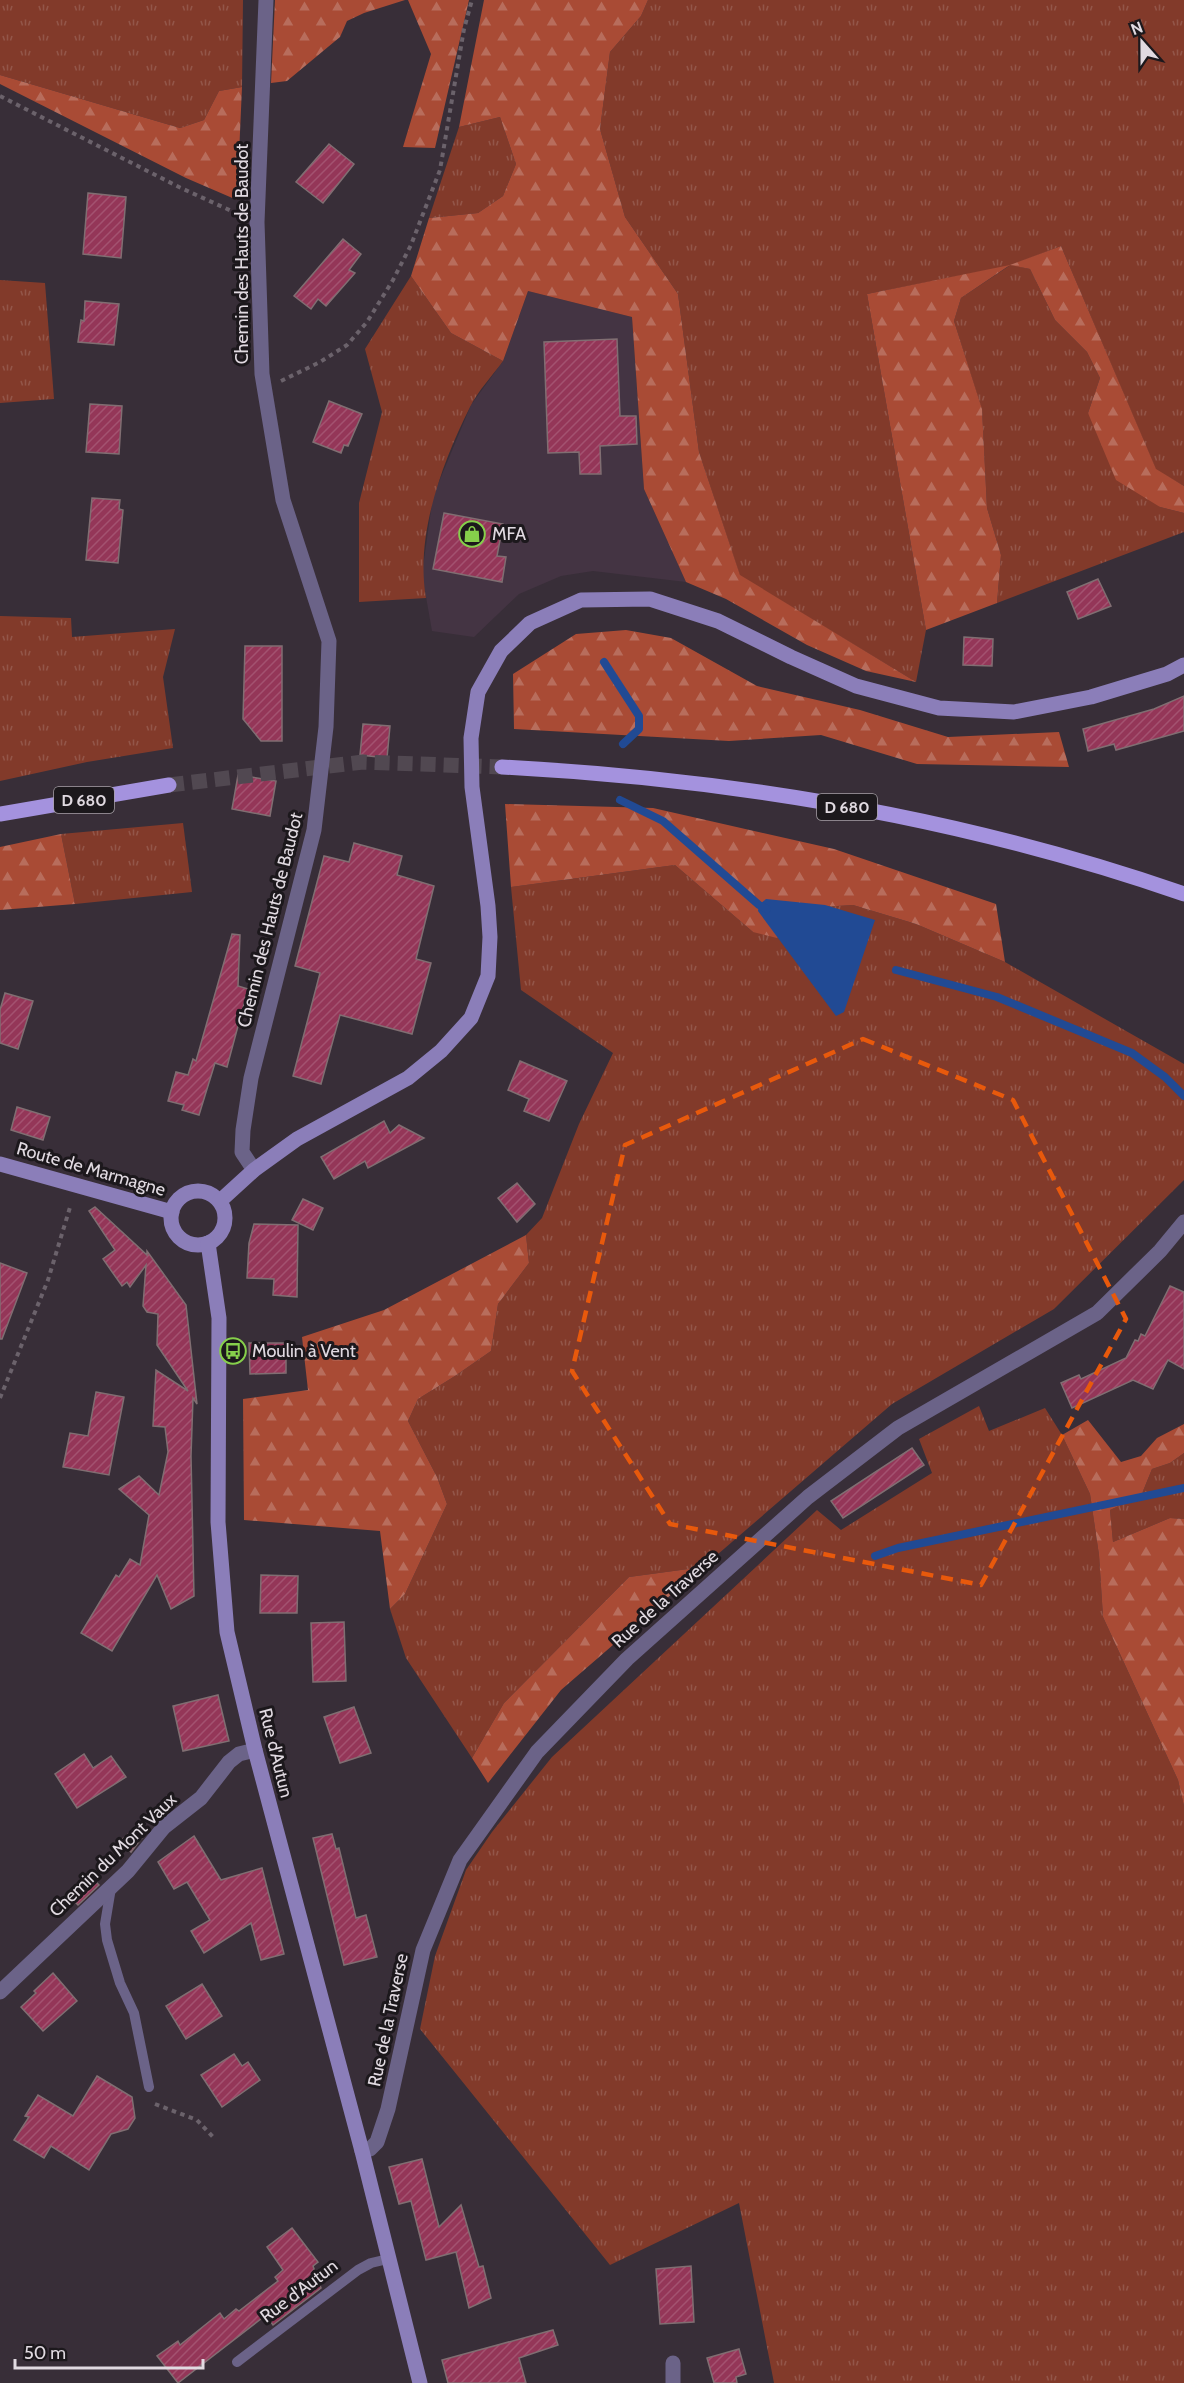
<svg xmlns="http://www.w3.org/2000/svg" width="1184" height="2383" font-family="Cabin,sans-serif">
  <defs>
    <pattern id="grass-tufts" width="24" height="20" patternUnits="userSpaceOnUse" patternTransform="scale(1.5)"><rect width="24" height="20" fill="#823a2a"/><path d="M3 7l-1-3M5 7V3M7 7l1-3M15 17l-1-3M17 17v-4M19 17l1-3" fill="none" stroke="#935649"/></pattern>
    <pattern id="forest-firs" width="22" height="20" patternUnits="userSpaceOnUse" patternTransform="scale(1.5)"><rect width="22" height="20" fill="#a94b35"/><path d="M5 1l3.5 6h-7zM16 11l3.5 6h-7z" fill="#b86d5c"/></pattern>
    <pattern id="building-hatch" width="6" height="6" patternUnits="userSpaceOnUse" patternTransform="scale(1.5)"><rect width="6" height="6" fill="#943658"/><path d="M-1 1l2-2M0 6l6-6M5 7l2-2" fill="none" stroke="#a35270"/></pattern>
  </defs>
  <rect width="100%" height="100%" fill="#382e38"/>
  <polygon fill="#443443" points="528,291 632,317 644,489 686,582 593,571 561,576 519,594 474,637 432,631 422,574 433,496 471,405 503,361"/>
  <g fill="url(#grass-tufts)">
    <polygon points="0,0 243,0 242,87 219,91 204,120 180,128 0,75"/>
    <polygon points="648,0 1184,0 1184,486 1156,470 1061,246 1012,265 1030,269 1055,320 1087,352 1100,378 1088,413 1160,507 1184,513 1184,532 997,603 1001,555 987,508 982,410 954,321 961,298 1009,266 867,294 926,630 916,682 740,576 699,452 678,294 625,217 600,129 610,52 641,16"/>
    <polygon points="500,117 516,164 503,196 478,213 429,218 459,127"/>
    <path d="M 411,276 L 451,333 L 503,361 C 492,376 478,391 470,407 C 442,463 415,535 426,598 L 359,602 L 359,503 L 382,412 L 365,349 Z"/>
    <polygon points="0,280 45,283 54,399 0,403"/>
    <polygon points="0,616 71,618 72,637 175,629 163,677 173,748 87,762 0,781"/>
    <polygon points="183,823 192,892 75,904 61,834"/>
    <polygon points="675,865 753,932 806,908 853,905 916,924 1005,962 1184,1064 1184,1180 1054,1309 892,1404 703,1567 629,1577 504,1703 472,1758 406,1658 390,1609 405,1594 447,1504 437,1477 408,1421 418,1399 455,1376 491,1351 498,1304 529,1263 526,1235 542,1218 579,1124 613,1053 521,990 511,887"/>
    <polygon points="979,1406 989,1431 1045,1408 1062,1435 1090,1494 1099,1555 1103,1617 1178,1780 1184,1806 1184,2383 774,2383 739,2203 610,2265 420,2029 435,1956 466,1870 492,1832 552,1757 817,1510 841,1530 932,1473 919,1439"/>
    <polygon points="1184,1453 1184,1519 1170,1518 1113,1542 1110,1510 1141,1496 1152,1469 1170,1463"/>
  </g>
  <g fill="url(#forest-firs)">
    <polygon points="275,0 405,0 364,13 347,21 340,37 287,81 271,83"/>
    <polygon points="408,0 469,0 435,148 403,147 431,54"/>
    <polygon points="484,0 648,0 641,16 610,52 600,129 625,217 678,294 699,452 740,575 916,682 866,671 807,645 726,599 686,582 644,489 632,317 528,291 503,361 451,333 411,276 429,218 478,213 503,196 516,164 500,117 459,127"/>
    <polygon points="0,75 180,128 204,120 219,91 242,87 237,200 186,178 0,84"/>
    <polygon points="1061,246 1156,469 1184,486 1184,513 1160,507 1116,480 1088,413 1100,378 1087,352 1055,320 1030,269 1010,265 961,298 954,321 982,409 987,508 1001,555 997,603 926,630 867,294 1010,265"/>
    <polygon points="626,630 671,638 757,686 860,710 948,737 1059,732 1069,767 917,764 821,735 729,741 514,729 513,674 576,634"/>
    <polygon points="505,804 653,808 834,849 996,904 1005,962 916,924 853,905 806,908 777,938 753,932 675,865 511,887"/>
    <polygon points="61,834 75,904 0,910 0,847"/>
    <polygon points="526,1235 529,1263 498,1304 491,1351 455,1376 418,1399 408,1421 437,1477 447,1504 405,1594 390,1609 380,1531 244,1520 243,1399 308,1390 302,1337 384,1310"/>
    <polygon points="1088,1420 1121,1462 1141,1456 1157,1438 1184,1424 1184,1453 1170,1463 1152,1469 1141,1496 1110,1510 1113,1542 1170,1518 1184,1519 1184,1806 1178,1780 1103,1617 1099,1555 1090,1494 1062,1435"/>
    <polygon points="703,1567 561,1690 488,1783 472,1758 504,1703 629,1577"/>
  </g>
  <polygon fill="#214a94" points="766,899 825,905 875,920 844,1012 836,1016 758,911 759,905"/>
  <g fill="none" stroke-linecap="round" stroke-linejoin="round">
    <g stroke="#214a94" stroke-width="8">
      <polyline points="604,662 639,716 639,729 623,744"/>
      <polyline points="620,800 663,821 759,905 767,909"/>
      <polyline points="896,970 997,997 1132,1053 1165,1077 1184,1096"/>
      <polyline points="875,1556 898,1548 1184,1488"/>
    </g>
  </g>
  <g fill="url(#building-hatch)" stroke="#806e72" stroke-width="1.5">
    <polygon points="329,144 354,164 323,203 296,182"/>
    <polygon points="88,193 126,197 121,258 83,254"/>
    <polygon points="343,239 361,254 349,270 355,273 326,306 318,299 311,309 294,296"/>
    <polygon points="85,301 119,304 114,345 78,342 81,320 84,321"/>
    <polygon points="617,339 620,416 636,416 637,444 600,446 601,474 580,474 579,452 548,453 544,342"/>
    <polygon points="329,401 362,414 348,446 344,445 341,453 313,442"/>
    <polygon points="90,404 122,406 119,454 86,452"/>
    <polygon points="92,498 120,500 119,509 123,510 118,563 86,560"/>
    <polygon points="444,513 503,524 497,556 506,557 502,582 433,569"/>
    <polygon points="1098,579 1111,606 1078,619 1067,592"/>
    <polygon points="964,637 993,639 992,666 963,665"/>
    <polygon points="245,646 282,646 282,741 261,741 243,719"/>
    <polygon points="1184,696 1184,731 1116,750 1114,744 1088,751 1083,729 1154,709"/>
    <polygon points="363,724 390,726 387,758 360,755"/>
    <polygon points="238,775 276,781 270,816 232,809"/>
    <polygon points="354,843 402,856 397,875 434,886 416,959 431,963 412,1034 340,1015 321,1084 293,1076 320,973 295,966 324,856 349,862"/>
    <polygon points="232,934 240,935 238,986 248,989 227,1067 215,1063 199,1115 182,1110 184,1105 168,1101 176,1072 188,1075 193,1059 196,1061"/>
    <polygon points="5,993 33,1001 18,1049 0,1043 0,1010"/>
    <polygon points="520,1061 567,1081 549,1121 524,1111 529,1099 508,1090"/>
    <polygon points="17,1107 50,1117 43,1140 11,1130"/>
    <polygon points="384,1121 390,1133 399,1125 424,1138 368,1168 365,1161 334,1179 321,1157"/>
    <polygon points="517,1183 535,1204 517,1222 498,1198"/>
    <polygon points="303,1199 323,1208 313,1230 292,1220"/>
    <polygon points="95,1207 147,1255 147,1251 186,1305 197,1404 193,1398 191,1456 194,1596 171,1609 157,1575 112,1651 81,1633 116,1575 119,1577 130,1559 140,1565 149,1515 119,1489 139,1476 159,1495 168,1452 165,1427 153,1426 156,1370 188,1391 157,1345 158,1314 147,1312 143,1306 146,1265 130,1287 127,1282 122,1286 103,1259 115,1250 89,1211"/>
    <polygon points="254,1224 298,1225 297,1297 273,1295 274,1279 247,1278 249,1243"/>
    <polygon points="0,1263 27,1273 2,1339 0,1339"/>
    <polygon points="1170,1286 1184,1292 1184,1369 1168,1360 1153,1389 1133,1380 1072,1408 1061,1383 1079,1375 1081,1379 1126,1358 1135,1340 1138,1341 1141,1334 1145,1336"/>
    <polygon points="249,1343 286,1343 286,1373 250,1374"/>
    <polygon points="96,1392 124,1397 109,1475 63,1467 70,1433 88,1436"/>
    <polygon points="912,1448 924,1465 843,1518 831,1501"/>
    <polygon points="261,1575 298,1576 297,1613 260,1613"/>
    <polygon points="344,1622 346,1681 313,1682 311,1623"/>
    <polygon points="218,1695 229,1741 183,1751 173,1706"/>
    <polygon points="354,1707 371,1753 340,1763 324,1717"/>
    <polygon points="84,1754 93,1768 111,1756 126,1777 77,1808 55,1774"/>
    <polygon points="137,1826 144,1835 131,1852 120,1841"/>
    <polygon points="332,1834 336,1849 339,1848 356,1918 366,1915 377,1957 344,1965 313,1838"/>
    <polygon points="194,1836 221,1880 262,1868 284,1954 261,1960 251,1923 204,1953 191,1931 210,1920 187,1882 174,1889 158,1862"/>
    <polygon points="88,1874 99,1885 78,1905 67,1894"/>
    <polygon points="53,1973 77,2001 43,2031 21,2007 36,1993 34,1991"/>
    <polygon points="202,1984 222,2016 186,2039 166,2006"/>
    <polygon points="234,2054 242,2066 248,2062 260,2080 222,2107 201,2075"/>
    <polygon points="97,2076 132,2097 135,2118 128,2129 111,2134 89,2170 51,2146 44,2158 14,2140 29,2117 25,2116 38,2095 73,2116"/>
    <polygon points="422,2159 439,2227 461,2205 479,2267 483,2266 491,2298 469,2308 456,2252 426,2260 411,2201 399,2204 389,2167"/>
    <polygon points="292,2228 318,2262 313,2266 321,2288 273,2325 266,2315 178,2383 157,2356 178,2341 180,2345 220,2313 224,2319 236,2309 239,2311 278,2281 275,2277 283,2270 267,2247"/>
    <polygon points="691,2266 694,2322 660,2324 656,2269"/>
    <polygon points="553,2330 558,2345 519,2358 526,2383 448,2383 442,2360"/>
    <polygon points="739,2349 746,2374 736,2377 737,2383 714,2383 707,2358"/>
  </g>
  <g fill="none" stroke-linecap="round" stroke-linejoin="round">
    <polyline stroke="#514851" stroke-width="15" stroke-dasharray="15 8" stroke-linecap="butt" points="169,785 363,762 502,767"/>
    <g stroke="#6b626b" stroke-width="4" stroke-dasharray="4.5 4.5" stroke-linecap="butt">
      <polyline points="0,96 179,187 238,214"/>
      <polyline points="281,381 320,362 347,345 367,322 393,280 411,245 440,170 464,29 472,0"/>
      <polyline points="0,1398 48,1280 71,1204"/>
      <polyline points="155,2104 197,2120 213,2137"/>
    </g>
    <g stroke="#6b6388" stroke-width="10">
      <polyline points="111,1888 105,1924 107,1940 120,1983 134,2013 149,2087"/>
      <polyline points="237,2362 358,2270 371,2263 388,2259"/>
    </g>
    <g stroke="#6b6388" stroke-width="15">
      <polyline points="254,1170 242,1152 243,1130 251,1078 314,830 326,727 329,641 283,500 262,374 257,222 266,0"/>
      <polyline points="0,1992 128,1871 164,1827 201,1798 229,1762 239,1754 255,1750"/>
      <polyline points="362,2151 370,2149 377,2142 388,2109 423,1950 460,1860 537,1752 627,1659 808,1497 898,1428 1097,1313 1160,1251 1184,1222"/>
      <polyline points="673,2363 673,2383"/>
    </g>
    <g stroke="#8b7eb9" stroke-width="15">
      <polyline points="0,1164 172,1212"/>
      <circle cx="198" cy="1218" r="27"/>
      <polyline points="220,1201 254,1170 297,1139 408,1078 441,1051 471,1018 488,976 490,937 488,906 472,787 471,738 478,692 501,651 530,623 581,600 650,599 718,621 791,657 856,686 939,708 1014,712 1091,697 1167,674 1184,665"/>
      <polyline points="208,1243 219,1318 218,1522 227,1632 255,1750 362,2151 420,2383"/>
    </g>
    <g stroke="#a492de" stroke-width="15">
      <path d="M 502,767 C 733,779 965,818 1184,894"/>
      <polyline points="0,814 169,785"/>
    </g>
  </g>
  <path fill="none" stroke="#e8590c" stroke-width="4.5" stroke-dasharray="12 8" stroke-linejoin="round" d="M 863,1039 L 1013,1100 L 1126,1319 L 981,1585 L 670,1524 L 572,1371 L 625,1145 Z"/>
  <defs>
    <g id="shop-ring" transform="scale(1.35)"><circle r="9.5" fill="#1c181c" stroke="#86cf4b" stroke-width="1.5"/><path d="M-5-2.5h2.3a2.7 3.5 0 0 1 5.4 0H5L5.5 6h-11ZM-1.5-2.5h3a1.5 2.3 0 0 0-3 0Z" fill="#86cf4b"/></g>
    <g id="bus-ring" transform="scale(1.35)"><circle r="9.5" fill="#1c181c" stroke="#86cf4b" stroke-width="1.5"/><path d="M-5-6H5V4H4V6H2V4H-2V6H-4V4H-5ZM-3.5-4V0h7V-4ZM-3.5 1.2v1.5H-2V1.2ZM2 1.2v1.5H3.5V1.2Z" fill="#86cf4b"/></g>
  </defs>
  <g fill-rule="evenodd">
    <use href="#shop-ring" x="472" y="534"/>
    <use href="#bus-ring" x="233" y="1351"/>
  </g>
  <g text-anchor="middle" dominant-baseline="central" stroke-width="6" stroke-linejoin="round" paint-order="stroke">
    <g fill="#1c181c" stroke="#a6a0a6" stroke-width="1.5">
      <rect x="54" y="787" width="60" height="26" rx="4.5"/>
      <rect x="817" y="794" width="60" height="26" rx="4.5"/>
    </g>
    <g font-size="16" font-weight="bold" fill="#e1dae1">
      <text x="84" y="800">D 680</text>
      <text x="847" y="807">D 680</text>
    </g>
    <g font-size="18" fill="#e1dae1" stroke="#1c181c">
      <text transform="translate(242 254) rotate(-90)">Chemin des Hauts de Baudot</text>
      <text transform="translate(270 920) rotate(-76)">Chemin des Hauts de Baudot</text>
      <text transform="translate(91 1169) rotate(16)">Route de Marmagne</text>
      <text transform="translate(665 1599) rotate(-42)">Rue de la Traverse</text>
      <text transform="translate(276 1753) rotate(76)">Rue d'Autun</text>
      <text transform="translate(113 1855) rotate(-44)">Chemin du Mont Vaux</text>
      <text transform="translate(388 2020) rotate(-78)">Rue de la Traverse</text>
      <text transform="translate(299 2291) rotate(-37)">Rue d'Autun</text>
    </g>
    <g font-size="18" fill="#e1dae1" stroke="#1c181c" text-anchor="start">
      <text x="492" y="534">MFA</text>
      <text x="252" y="1351">Moulin à Vent</text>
    </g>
  </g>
  <g transform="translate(1142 42) rotate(339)" stroke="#1c181c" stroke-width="4.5" paint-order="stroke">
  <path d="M0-4.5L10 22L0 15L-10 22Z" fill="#e1dae1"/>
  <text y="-9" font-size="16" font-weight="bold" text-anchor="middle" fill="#e1dae1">N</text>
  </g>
  <path d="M15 2359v9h188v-9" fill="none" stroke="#e1dae1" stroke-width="3"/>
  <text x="24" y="2359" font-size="18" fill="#e1dae1" stroke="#1c181c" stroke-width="4.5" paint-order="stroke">50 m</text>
</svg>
